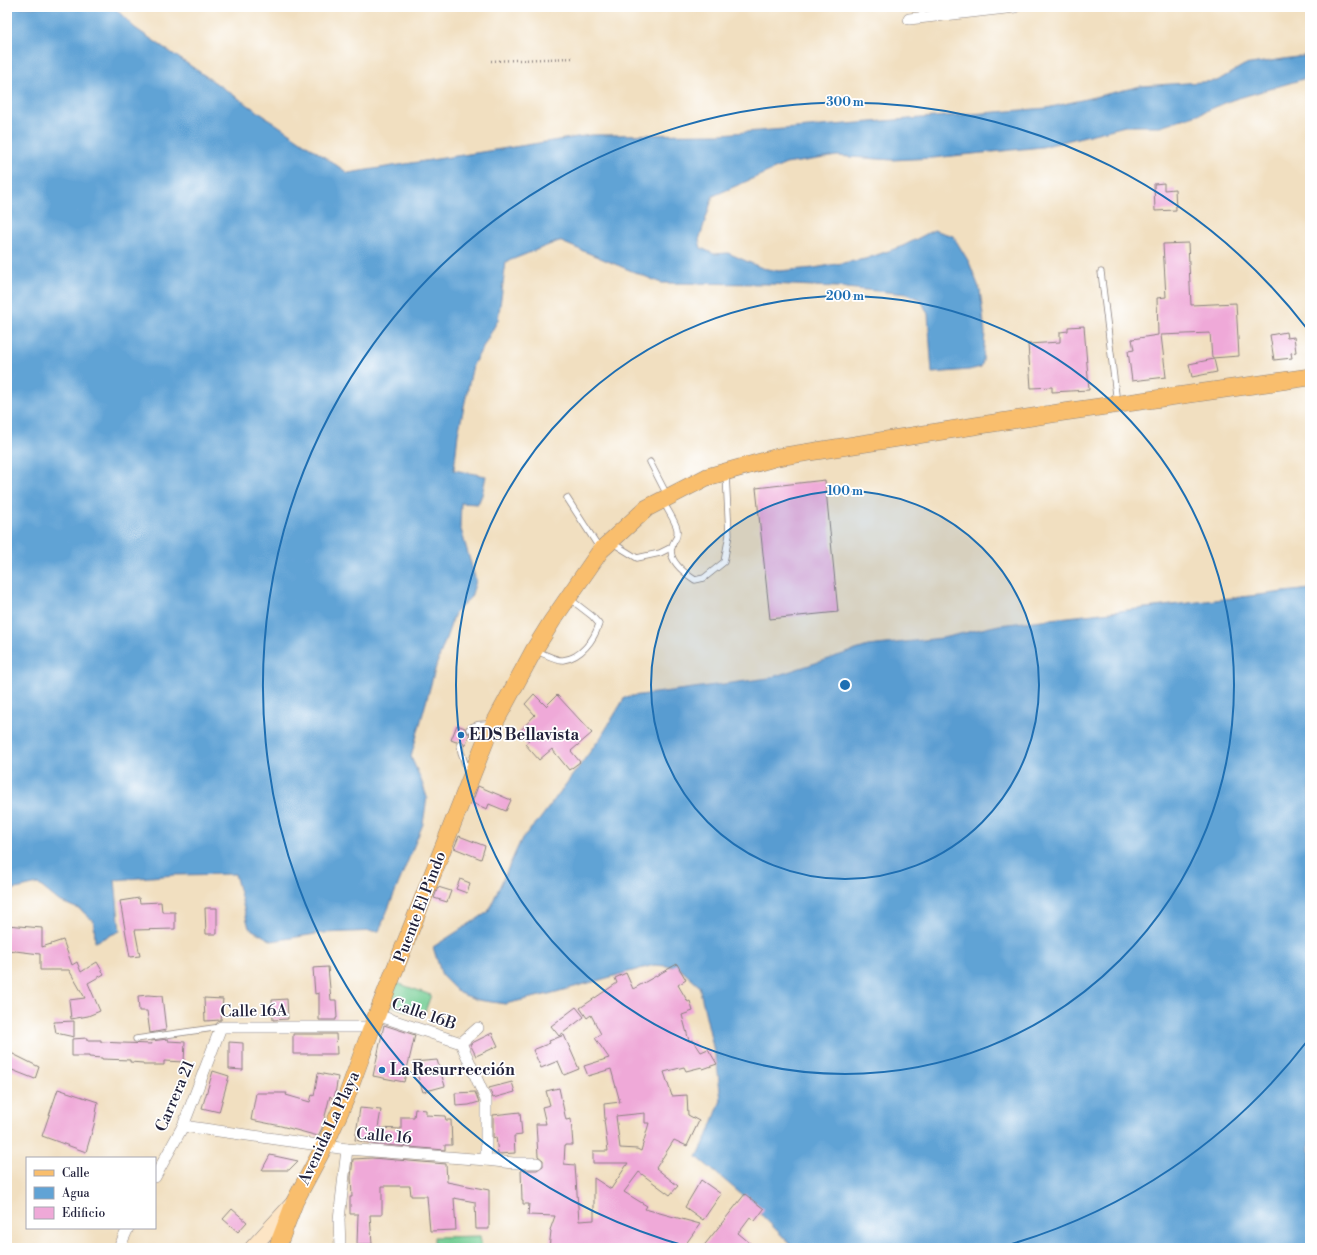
<svg xmlns="http://www.w3.org/2000/svg" width="1317" height="1255" font-family="'Libre Bodoni',serif">
  <rect width="100%" height="100%" fill="#fff"/>
  <filter id="ink" filterUnits="userSpaceOnUse"><feTurbulence type="fractalNoise" baseFrequency=".025" numOctaves="2"/><feDisplacementMap in="SourceGraphic" scale="8" xChannelSelector="R" yChannelSelector="G"/><feConvolveMatrix kernelMatrix="1 2 1 2 8 2 1 2 1" color-interpolation-filters="sRGB"/></filter>
  <filter id="wash" filterUnits="userSpaceOnUse"><feTurbulence type="fractalNoise" baseFrequency=".012" numOctaves="4" result="noise"/><feDisplacementMap in="SourceGraphic" scale="16" xChannelSelector="R" yChannelSelector="G"/><feGaussianBlur stdDeviation="0.9" result="paint"/><feColorMatrix in="noise" values="0 0 0 0 0 0 0 0 0 0 0 0 0 0 0 0 0 1.4 0 .05"/><feComposite in="paint" operator="in"/></filter>
  <g filter="url(#wash)">
    <rect width="100%" height="100%" fill="#f1dfc0"/>
    <g fill="#75ce94" stroke="#4c7868">
      <polygon points="397,983 431,995 423,1017 390,1005"/>
      <polygon points="480,1236 482,1248 434,1248 434,1237"/>
    </g>
    <g fill="#61a3d5" stroke="#426288">
      <polygon points="7,7 114,7 135,28 348,173 590,135 721,134 1047,108 1141,86 1217,81 1244,65 1310,55 1310,77 1232,100 1201,113 1160,126 1125,126 1042,147 933,158 892,160 837,156 786,164 713,196 699,240 701,248 714,254 728,253 762,268 779,271 814,268 865,259 903,246 934,230 953,236 969,262 980,290 985,333 983,361 981,367 969,370 932,373 928,314 921,300 907,294 836,287 770,284 661,283 559,241 506,262 498,320 473,365 458,434 454,470 486,476 482,495 478,504 461,503 460,526 476,581 471,597 455,613 436,666 411,757 420,777 427,797 423,824 379,931 322,933 272,941 249,928 235,874 175,875 115,880 120,931 95,942 94,922 81,910 59,901 38,884 7,891"/>
      <polygon points="1310,589 1310,1248 794,1248 741,1194 697,1157 707,1137 721,1100 717,1064 699,986 678,967 654,965 549,994 505,1004 478,1000 459,993 442,976 433,947 488,912 522,838 540,819 601,737 625,697 769,678 868,646 942,638 999,625"/>
    </g>
    <g id="blocks">
      <g fill="#efa9d8" fill-rule="evenodd">
        <polygon points="1164,183 1164,190 1175,189 1176,210 1155,211 1154,184"/>
        <polygon points="1188,243 1191,305 1236,303 1239,356 1212,358 1210,333 1161,335 1166,377 1132,381 1128,351 1134,350 1132,339 1158,335 1157,298 1166,297 1163,244"/>
        <polygon points="1084,326 1089,390 1052,392 1052,387 1031,388 1028,344 1060,342 1060,332 1068,331 1068,327"/>
        <polygon points="1286,332 1287,338 1294,337 1296,352 1291,353 1292,358 1274,360 1270,335"/>
        <polygon points="1214,359 1217,372 1192,377 1189,364"/>
        <polygon points="825,480 838,612 770,619 756,488"/>
        <polygon points="534,694 546,706 557,695 592,733 571,751 580,762 569,770 552,749 539,760 525,744 529,741 519,732 535,715 525,704"/>
        <polygon points="457,725 465,728 467,733 470,733 465,746 461,740 456,742 451,740"/>
        <polygon points="478,786 511,800 506,811 489,804 487,809 472,803"/>
        <polygon points="459,836 485,846 481,859 454,848"/>
        <polygon points="460,879 470,883 467,893 456,889"/>
        <polygon points="438,887 451,891 447,902 434,898"/>
        <polygon points="139,898 140,903 161,902 162,912 175,912 175,929 135,930 140,956 130,957 120,901"/>
        <polygon points="205,908 217,908 217,934 206,934"/>
        <polygon points="7,925 42,928 42,947 63,940 72,965 77,962 81,972 97,962 104,974 88,983 100,1011 88,1016 71,1019 69,1000 85,998 69,970 40,970 40,954 7,950"/>
        <path d="M 677,964 L 686,980 L 678,985 L 688,1002 L 690,1001 L 693,1011 L 682,1015 L 689,1041 L 693,1040 L 701,1052 L 708,1049 L 717,1064 L 703,1069 L 702,1067 L 686,1071 L 684,1067 L 664,1072 L 672,1096 L 687,1095 L 688,1115 L 699,1121 L 687,1146 L 674,1140 L 656,1168 L 678,1186 L 670,1195 L 639,1172 L 624,1192 L 647,1206 L 645,1209 L 700,1224 L 683,1248 L 549,1248 L 551,1231 L 550,1230 L 555,1216 L 528,1215 L 529,1204 L 523,1204 L 523,1200 L 522,1200 L 521,1170 L 537,1170 L 543,1166 L 543,1160 L 538,1156 L 536,1124 L 546,1124 L 542,1107 L 550,1105 L 546,1091 L 559,1088 L 566,1120 L 571,1119 L 573,1145 L 565,1145 L 564,1164 L 575,1165 L 579,1221 L 594,1220 L 594,1178 L 611,1189 L 628,1163 L 593,1163 L 593,1151 L 608,1151 L 604,1120 L 605,1120 L 604,1104 L 620,1102 L 611,1069 L 588,1076 L 584,1066 L 609,1058 L 595,1038 L 601,1034 L 591,1015 L 587,1018 L 580,1008 L 617,983 L 615,978 L 626,973 L 633,989 ZM 645,1113 L 645,1123 L 649,1123 L 641,1151 L 637,1149 L 620,1148 L 616,1116 Z"/>
        <polygon points="328,967 331,1000 336,1000 337,1018 336,1018 336,1020 319,1020 319,993 315,994 313,968"/>
        <polygon points="148,995 162,996 166,1030 150,1033 147,1011 139,1011 138,996"/>
        <polygon points="204,998 223,999 221,1020 205,1021"/>
        <polygon points="287,999 288,1019 273,1020 272,1000"/>
        <polygon points="576,1007 584,1017 559,1036 551,1026"/>
        <polygon points="74,1021 74,1037 56,1033 54,1022"/>
        <polygon points="384,1025 415,1035 404,1082 373,1076"/>
        <polygon points="492,1033 498,1046 476,1056 470,1044"/>
        <polygon points="293,1034 336,1034 337,1054 293,1054"/>
        <polygon points="564,1035 579,1069 564,1075 558,1061 541,1068 533,1050 550,1043 549,1041"/>
        <polygon points="87,1038 87,1040 101,1040 101,1042 122,1043 152,1044 151,1041 168,1039 168,1041 185,1042 184,1062 164,1061 164,1065 143,1065 143,1063 130,1062 130,1060 102,1059 102,1058 89,1057 89,1056 72,1056 72,1039"/>
        <polygon points="229,1042 243,1043 243,1070 229,1069"/>
        <polygon points="7,1051 39,1067 35,1079 7,1068"/>
        <polygon points="437,1060 445,1086 423,1092 413,1062"/>
        <polygon points="213,1071 229,1076 219,1112 202,1108"/>
        <polygon points="318,1073 338,1077 334,1100 330,1096 322,1128 318,1136 281,1126 251,1120 256,1093 287,1093 286,1095 310,1102 312,1095 314,1096"/>
        <polygon points="512,1082 515,1092 493,1098 489,1088"/>
        <polygon points="58,1089 98,1102 94,1125 86,1152 42,1136"/>
        <polygon points="475,1092 479,1102 469,1105 456,1106 455,1093"/>
        <polygon points="360,1108 381,1110 378,1128 401,1129 401,1117 414,1117 415,1109 426,1110 426,1115 445,1116 446,1120 451,1120 452,1145 445,1145 445,1150 373,1144 355,1140"/>
        <polygon points="520,1112 522,1135 514,1136 515,1153 498,1154 496,1137 493,1138 493,1115"/>
        <polygon points="270,1155 298,1161 289,1170 262,1170"/>
        <polygon points="372,1158 446,1164 447,1182 489,1190 489,1229 476,1229 475,1202 454,1198 456,1230 430,1231 427,1196 411,1196 410,1186 382,1186 382,1215 370,1215 372,1244 357,1244 358,1214 350,1214 350,1197 352,1197 351,1177 353,1159"/>
        <polygon points="701,1180 721,1194 703,1220 685,1207"/>
        <polygon points="745,1194 764,1209 755,1221 750,1217 738,1233 756,1248 702,1248"/>
        <polygon points="232,1209 247,1222 238,1232 223,1219"/>
      </g>
    </g>
  </g>
  <g filter="url(#ink)">
    <use href="#blocks" fill-opacity="0" stroke="#8a807e" stroke-width="1"/>
    <g fill="none" stroke-linecap="round" stroke-linejoin="round">
      <g stroke="#8a807e" stroke-width="7">
        <g id="lane">
          <polyline points="1101,272 1117,403"/>
          <polyline points="650,462 667,495"/>
          <polyline points="567,498 600,549"/>
          <path d="M 663,501 C 666,508 676,522 677,529 C 678,539 675,538 672,546 C 667,560 686,574 695,580 L 704,578 L 724,562 L 729,535 L 726,474"/>
          <polyline points="611,542 637,558 660,553 672,547"/>
          <path d="M 536,651 C 543,653 557,661 563,660 C 581,658 594,640 599,624 L 592,616 L 570,599"/>
          <path d="M 469,729 C 476,723 483,724 491,724"/>
          <polyline points="460,744 461,752 468,772"/>
          <polyline points="136,1039 221,1027"/>
        </g>
      </g>
      <g stroke="#8a807e" stroke-width="12">
        <g id="street">
          <polyline points="909,19 1015,7"/>
          <polyline points="377,1015 461,1043"/>
          <polyline points="461,1043 486,1100 486,1160"/>
          <polyline points="461,1043 478,1028"/>
          <polyline points="183,1126 347,1149 486,1160 513,1163 537,1163"/>
          <polyline points="155,1177 183,1126 221,1027 372,1027"/>
          <polyline points="119,1248 128,1228"/>
          <polyline points="340,1248 339,1219 347,1149"/>
        </g>
      </g>
      <g stroke="#8a807e" stroke-width="16">
        <polyline id="secondary" points="252,1248 293,1203"/>
      </g>
      <g stroke="#8a807e" stroke-width="18">
        <polyline id="primary" points="277,1248 295,1201 325,1145 346,1098 372,1027 487,737 534,650 552,621 601,550 647,508 707,477 778,457 1064,412 1310,377"/>
      </g>
      <polyline stroke="#8a807e" stroke-width="2.5" stroke-dasharray="1 3" stroke-linecap="butt" points="491,61 572,58"/>
      <use href="#lane" stroke="#fff" stroke-width="5.5"/>
      <use href="#street" stroke="#fff" stroke-width="11"/>
      <use href="#secondary" stroke="#fde5c5" stroke-width="15"/>
      <use href="#primary" stroke="#f9be6d" stroke-width="17"/>
    </g>
  </g>
  <circle cx="845" cy="685" r="194" fill="#1f6fb2" fill-opacity=".12"/>
  <g fill="none" stroke="#1f6fb2" stroke-width="2">
    <circle cx="845" cy="685" r="194"/>
    <circle cx="845" cy="685" r="389"/>
    <path d="M1308 1040A583 583 0 0 1 1001 1247M689 1247A583 583 0 1 1 1308 330"/>
  </g>
  <g fill="#1f6fb2" stroke="#fff" stroke-width="1.5">
    <circle cx="461" cy="735" r="4"/>
    <circle cx="382" cy="1070" r="4"/>
  </g>
  <g text-anchor="middle" dominant-baseline="central" stroke-width="3.5" stroke-linejoin="round" paint-order="stroke">
    <g font-size="16" font-weight="bold" fill="#22223b" stroke="#fff" text-anchor="start">
      <text x="469" y="735">EDS Bellavista</text>
      <text x="390" y="1070">La Resurrección</text>
    </g>
    <g font-size="16" fill="#22223b" stroke="#fff">
      <text transform="translate(420 907) rotate(-69)">Puente El Pindo</text>
      <text transform="translate(254 1011) rotate(-1)">Calle 16A</text>
      <text transform="translate(424 1014) rotate(19)">Calle 16B</text>
      <text transform="translate(175 1096) rotate(-67)">Carrera 21</text>
      <text transform="translate(329 1128) rotate(-65)">Avenida La Playa</text>
      <text transform="translate(384 1136) rotate(5)">Calle 16</text>
    </g>
  </g>
  <circle cx="845" cy="685" r="6" fill="#1f6fb2" stroke="#fff" stroke-width="2"/>
  <g font-size="12" text-anchor="middle" font-weight="bold" fill="#1f6fb2" stroke="#fff" stroke-width="3.5" stroke-linejoin="round" paint-order="stroke">
    <text x="845" y="106">300 m</text>
    <text x="845" y="300">200 m</text>
    <text x="845" y="495">100 m</text>
  </g>
  <rect width="1317" height="1255" fill="none" stroke="#fff" stroke-width="24"/>
  <rect x="26" y="1157" width="130" height="72" fill="#ffffff" stroke="#a7a7b1"/>
  <rect x="34" y="1170" width="20" height="6" fill="#f9be6d" stroke="#a7a7b1"/>
  <text x="62" y="1177" font-size="12" fill="#22223b">Calle</text>
  <rect x="34" y="1187" width="20" height="12" fill="#61a3d5" stroke="#a7a7b1"/>
  <text x="62" y="1197" font-size="12" fill="#22223b">Agua</text>
  <rect x="34" y="1207" width="20" height="12" fill="#efa9d8" stroke="#a7a7b1"/>
  <text x="62" y="1217" font-size="12" fill="#22223b">Edificio</text>
</svg>
